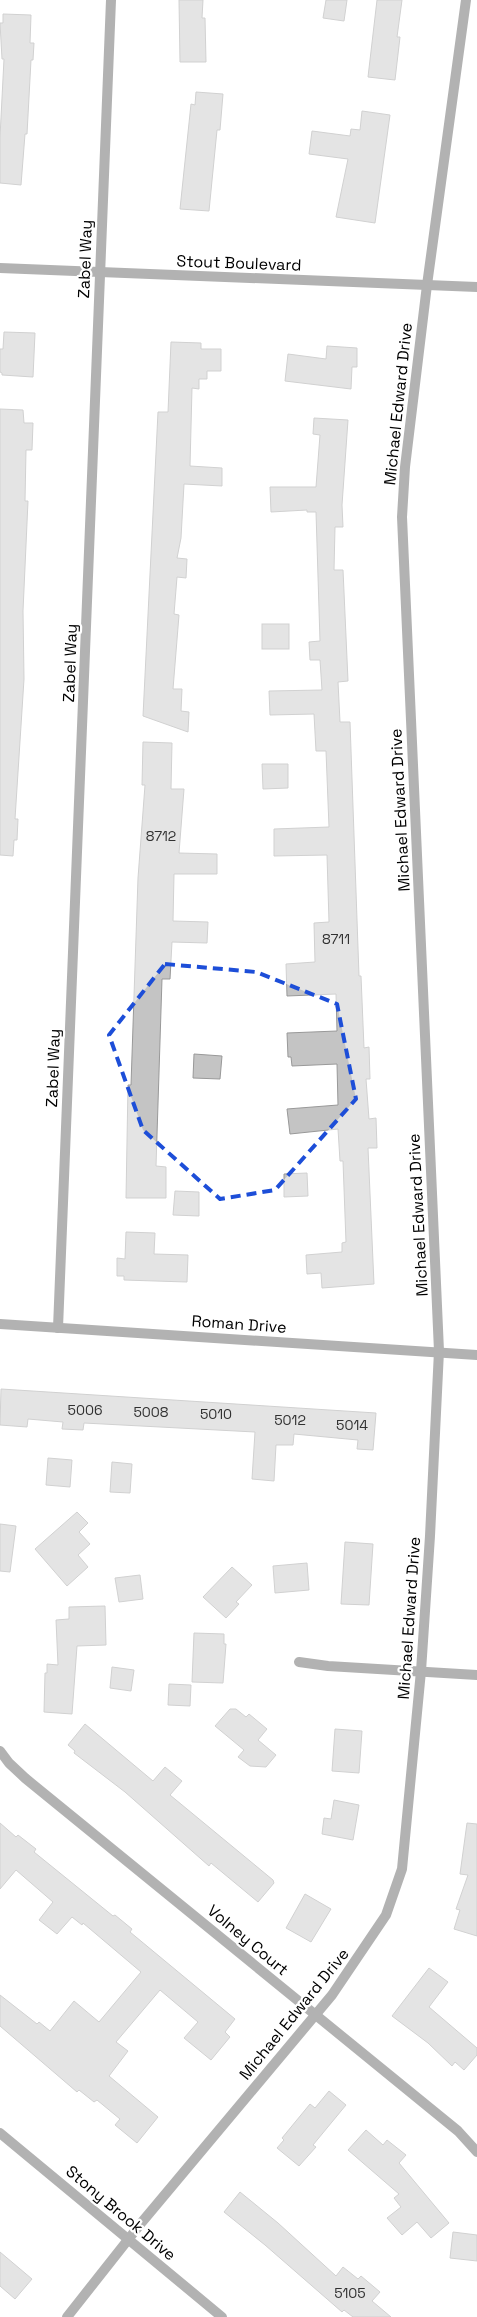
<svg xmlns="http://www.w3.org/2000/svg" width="477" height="2317" font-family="'Space Grotesk',sans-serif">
  <rect width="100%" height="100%" fill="#fff"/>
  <g fill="#c4c4c4" stroke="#999">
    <polygon points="179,0 203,0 202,18 205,18 206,62 180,62"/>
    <polygon points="326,0 347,0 344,21 323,18"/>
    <polygon points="377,0 402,0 397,37 400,37 395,80 368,77"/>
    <polygon points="3,14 31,15 30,43 34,43 33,60 31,60 27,134 25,134 21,185 0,183 0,137 4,59 2,59 0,23 3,23"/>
    <polygon points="196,92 223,94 220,130 217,130 209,211 180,209 191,104 195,105"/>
    <polygon points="362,111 390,115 375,223 336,217 348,159 309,154 312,131 350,136 351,129 360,130"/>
    <polygon points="4,332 35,333 33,377 2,375 2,373 0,372 0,349 3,349"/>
    <polygon points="171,342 201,343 201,349 221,349 221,371 207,371 207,379 199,379 199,389 192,388 190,466 222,468 222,486 184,484 181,538 177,558 187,559 186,578 177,577 174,614 179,615 173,689 182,689 181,711 189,712 188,732 143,716 158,412 168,412"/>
    <polygon points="327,346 357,348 357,367 352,367 351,389 285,381 288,354 326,359"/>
    <polygon points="0,409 23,410 24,423 33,423 32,450 26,450 25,501 28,501 23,611 24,679 15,819 18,819 17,840 14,840 13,856 0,855"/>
    <polygon points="314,418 348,420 342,505 343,527 335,527 334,570 343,570 348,681 338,682 340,722 350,722 359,976 361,976 364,1048 369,1047 370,1079 366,1079 369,1119 376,1118 377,1148 368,1148 374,1284 322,1288 321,1273 307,1274 306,1255 342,1252 342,1243 346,1242 343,1161 340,1161 338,1129 290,1134 287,1109 338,1105 337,1064 292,1066 291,1057 288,1057 287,1033 337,1031 336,994 287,996 286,964 315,962 314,923 329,922 327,855 274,856 274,829 329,827 326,751 316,751 314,714 270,715 269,691 322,690 320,660 310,660 309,642 320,641 316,512 307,512 307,510 271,512 270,487 316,487 320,435 313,434"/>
    <rect x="262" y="624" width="27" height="25"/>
    <polygon points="143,742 172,743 171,789 184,789 179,853 217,854 217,874 174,874 173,921 208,922 207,943 172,942 170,979 162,979 156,1166 166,1167 166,1198 126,1198 128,1085 131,1085 138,878 145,785 142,785"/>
    <polygon points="262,764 288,764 288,788 263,789"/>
    <polygon points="194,1054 222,1056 220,1079 193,1078"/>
    <polygon points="307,1173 308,1196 284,1197 284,1174"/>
    <polygon points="175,1191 199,1192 199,1216 173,1215"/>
    <polygon points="126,1232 155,1233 154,1254 188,1255 187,1282 124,1280 124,1276 117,1276 117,1258 125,1259"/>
    <polygon points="1,1389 376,1413 373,1450 357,1449 358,1440 294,1434 293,1445 276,1445 274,1481 252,1479 255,1432 84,1423 83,1430 62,1429 63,1422 28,1419 27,1427 0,1425"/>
    <polygon points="48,1458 72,1460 70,1487 46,1485"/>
    <polygon points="112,1462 132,1464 130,1493 110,1492"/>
    <polygon points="77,1512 88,1523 79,1532 90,1544 78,1555 88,1567 67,1586 35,1549"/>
    <polygon points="0,1524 16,1526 10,1572 0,1571"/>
    <polygon points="345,1542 373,1544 369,1605 341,1604"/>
    <polygon points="307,1563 309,1590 275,1593 273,1566"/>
    <polygon points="232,1567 252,1585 236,1602 239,1604 226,1618 203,1597"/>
    <polygon points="140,1575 143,1599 119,1602 115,1578"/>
    <polygon points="105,1606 106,1645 77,1646 72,1714 44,1712 45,1673 47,1673 47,1664 58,1665 56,1620 69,1619 69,1607"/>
    <polygon points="194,1633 224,1634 224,1644 226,1644 223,1683 192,1682"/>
    <polygon points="112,1667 134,1670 131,1691 110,1688"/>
    <polygon points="169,1684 191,1685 190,1706 168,1705"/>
    <polygon points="230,1709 236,1709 246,1717 249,1714 267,1729 258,1740 276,1755 266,1767 250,1766 238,1757 244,1750 215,1726"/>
    <polygon points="85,1724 153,1781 165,1767 182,1781 170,1795 273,1880 274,1883 258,1902 211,1863 209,1866 125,1792 74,1753 75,1751 68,1745"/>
    <polygon points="335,1729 362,1731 359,1773 332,1771"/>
    <polygon points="334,1800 359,1805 353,1840 322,1834 324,1818 331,1819"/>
    <polygon points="0,1823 16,1837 18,1835 36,1849 34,1852 113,1916 115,1915 132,1929 130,1932 235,2019 225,2032 230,2037 211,2060 184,2038 198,2022 160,1990 116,2042 128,2051 109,2076 158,2117 137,2143 115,2125 120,2119 97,2100 94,2102 79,2090 77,2092 0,2026 0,1995 37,2024 39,2022 50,2031 74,2001 99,2022 141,1972 83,1923 82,1925 72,1917 57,1934 39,1920 53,1902 16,1870 0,1889"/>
    <polygon points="467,1823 477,1824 477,1936 454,1929 460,1910 456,1909 468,1875 460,1874"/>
    <polygon points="305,1894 331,1909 311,1942 286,1928"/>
    <polygon points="429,1968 448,1982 429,2007 477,2048 477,2055 464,2070 455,2062 452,2066 428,2043 392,2016"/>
    <polygon points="329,2091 346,2105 313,2145 316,2147 299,2166 277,2148 284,2140 282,2138 310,2104 315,2108"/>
    <polygon points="366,2130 383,2145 387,2140 406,2155 399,2163 449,2223 431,2238 417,2222 402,2235 387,2218 401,2207 394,2198 399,2194 348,2150"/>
    <polygon points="240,2192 278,2223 336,2276 343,2267 358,2279 361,2276 380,2292 372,2301 391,2317 353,2317 344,2310 342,2312 265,2245 224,2212"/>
    <polygon points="453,2232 477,2235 477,2261 450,2258"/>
    <polygon points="0,2252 32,2279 15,2299 0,2286"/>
  </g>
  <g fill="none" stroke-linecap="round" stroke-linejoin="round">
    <g stroke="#555" stroke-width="10">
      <polyline points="0,268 477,287"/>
      <polyline points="0,1324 477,1355"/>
      <polyline points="58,1328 111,0"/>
      <polyline points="299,1662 328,1666 477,1675"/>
      <polyline points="0,1751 9,1763 25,1778 458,2131 477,2152"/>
      <polyline points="67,2317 142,2222 332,1995 386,1915 402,1869 421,1671 430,1536 439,1351 402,517 405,467 427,285 466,0"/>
    </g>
    <polyline stroke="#555" stroke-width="10" points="0,2133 222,2317"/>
  </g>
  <path d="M0 0H477V2317H0ZM 165,964 L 256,972 L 337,1004 L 356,1099 L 275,1190 L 220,1199 L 143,1130 L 109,1035 Z" fill="#fff" fill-opacity=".55" fill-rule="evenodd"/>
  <path fill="none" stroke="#1d4ed8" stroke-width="4" stroke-dasharray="10 6" stroke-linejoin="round" d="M 165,964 L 256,972 L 337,1004 L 356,1099 L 275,1190 L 220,1199 L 143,1130 L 109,1035 Z"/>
  <g text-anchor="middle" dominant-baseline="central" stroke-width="4.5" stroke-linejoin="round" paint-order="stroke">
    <g font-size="14" fill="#313131">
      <text x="161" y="836">8712</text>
      <text x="336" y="939">8711</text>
      <text x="85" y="1410">5006</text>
      <text x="151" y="1412">5008</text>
      <text x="216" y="1414">5010</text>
      <text x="290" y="1420">5012</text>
      <text x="352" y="1425">5014</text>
      <text x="350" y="2293">5105</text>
    </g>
    <g font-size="16" fill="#000" stroke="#fff">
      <text transform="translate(85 259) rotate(-88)">Zabel Way</text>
      <text transform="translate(239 263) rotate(2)">Stout Boulevard</text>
      <text transform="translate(398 404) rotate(-84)">Michael Edward Drive</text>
      <text transform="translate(70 663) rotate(-88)">Zabel Way</text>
      <text transform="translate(400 810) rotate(-93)">Michael Edward Drive</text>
      <text transform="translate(53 1068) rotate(-88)">Zabel Way</text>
      <text transform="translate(418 1215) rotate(-93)">Michael Edward Drive</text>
      <text transform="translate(239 1324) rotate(4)">Roman Drive</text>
      <text transform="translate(409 1618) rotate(-86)">Michael Edward Drive</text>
      <text transform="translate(248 1940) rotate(40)">Volney Court</text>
      <text transform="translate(294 2014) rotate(-51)">Michael Edward Drive</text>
      <text transform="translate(121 2213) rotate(40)">Stony Brook Drive</text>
    </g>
  </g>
</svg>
